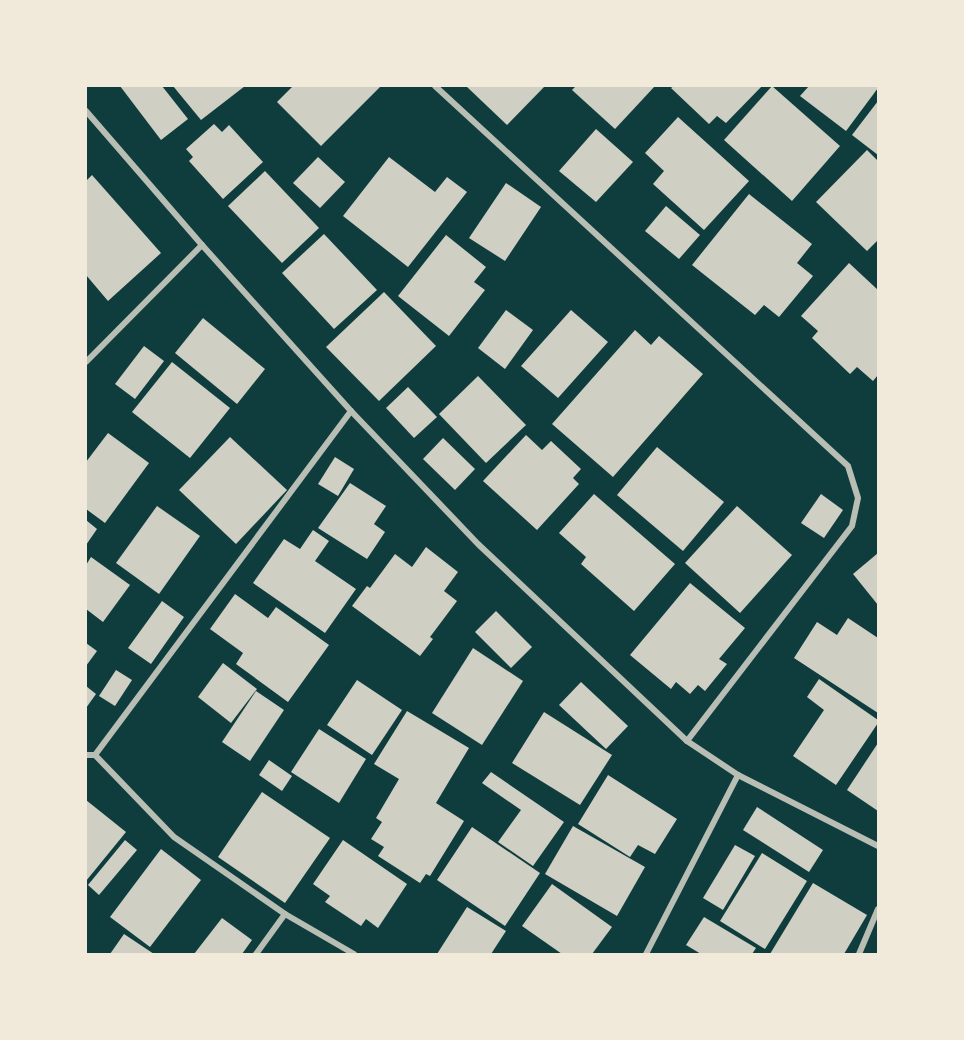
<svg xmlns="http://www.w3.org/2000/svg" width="964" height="1040" font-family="Barlow,sans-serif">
  <rect width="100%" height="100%" fill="#0f3d3e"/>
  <g fill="#cfcfc3">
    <polygon points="120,86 162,86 188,119 161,140"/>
    <polygon points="173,86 245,86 201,120"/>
    <polygon points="293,86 381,86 321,146 277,102"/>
    <polygon points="466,86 545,86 507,125"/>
    <polygon points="576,86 655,86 615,129 572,90"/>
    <polygon points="674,86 762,86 726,123 717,116 709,124 671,88"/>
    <polygon points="772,86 840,146 792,201 724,140"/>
    <polygon points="809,86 878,86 878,88 846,131 800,96"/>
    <polygon points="878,101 878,155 852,135"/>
    <polygon points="678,117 749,181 704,230 653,184 664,171 645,153"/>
    <polygon points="214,124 222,132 229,125 263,162 223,199 189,161 193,157 186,149"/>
    <polygon points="596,129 633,162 596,202 559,171"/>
    <polygon points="867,150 878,161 878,240 867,251 816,202"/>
    <polygon points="318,157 345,182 320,208 293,183"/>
    <polygon points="389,157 435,192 447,177 467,192 408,267 343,216"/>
    <polygon points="265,171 319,228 282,263 228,206"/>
    <polygon points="92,175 161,253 108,301 86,275 86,181"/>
    <polygon points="506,183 541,207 505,261 469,238"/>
    <polygon points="749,194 812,244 797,263 813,276 779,317 764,305 755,315 692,265"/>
    <polygon points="666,206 700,235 679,259 645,231"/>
    <polygon points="324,234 377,290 334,329 282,273"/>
    <polygon points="446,235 486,267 474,282 485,290 449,336 398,296"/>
    <polygon points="849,263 878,290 878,375 873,381 857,367 850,374 812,338 818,331 801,316"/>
    <polygon points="384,292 436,346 379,401 326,347"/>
    <polygon points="506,310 533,330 505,369 478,348"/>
    <polygon points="571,310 608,342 558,398 521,366"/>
    <polygon points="203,318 265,369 237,404 175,353"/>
    <polygon points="635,330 651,345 659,336 703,374 613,477 552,424"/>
    <polygon points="144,346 164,361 135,399 115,384"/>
    <polygon points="172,362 230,408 190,458 132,412"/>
    <polygon points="478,376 526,425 486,463 439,414"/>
    <polygon points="408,387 437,417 414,438 386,408"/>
    <polygon points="108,433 149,463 105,523 86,509 86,462"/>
    <polygon points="526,435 542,450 551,441 581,469 573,478 579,484 537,530 483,481"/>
    <polygon points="230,437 287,490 236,544 179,490"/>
    <polygon points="443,438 475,469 455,490 423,459"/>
    <polygon points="657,447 724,502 683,551 617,495"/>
    <polygon points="335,457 354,469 338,496 318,484"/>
    <polygon points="350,483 386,506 374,524 385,532 367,559 318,528"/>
    <polygon points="594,494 675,564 634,611 581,564 586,557 559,533"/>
    <polygon points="821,494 843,510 824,538 801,523"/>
    <polygon points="157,506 200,536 159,594 116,563"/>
    <polygon points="737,506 792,555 740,613 685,563"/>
    <polygon points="86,520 97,529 86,545"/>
    <polygon points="313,530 329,541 315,561 356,589 325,633 253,583 284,539 300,549"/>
    <polygon points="426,547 458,572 444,591 457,601 430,637 433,639 420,656 352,606 367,586 370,588 395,554 412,567"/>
    <polygon points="878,553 878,605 853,574"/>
    <polygon points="91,557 130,585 103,622 86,609 86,565"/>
    <polygon points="690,583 745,628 719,659 727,664 705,691 698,685 690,694 676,682 671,689 630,655"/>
    <polygon points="235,594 268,618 276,607 329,645 288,702 236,664 243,653 210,629"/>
    <polygon points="162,601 184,617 151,664 128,648"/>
    <polygon points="496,611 532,647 511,668 475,632"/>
    <polygon points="848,618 878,638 878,713 794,658 817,622 837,635"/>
    <polygon points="86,643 97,651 86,666"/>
    <polygon points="473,648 523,681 482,745 432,713"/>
    <polygon points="223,663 257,689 231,723 198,697"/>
    <polygon points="116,670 132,680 115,706 99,696"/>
    <polygon points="819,679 878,720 878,723 836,785 793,756 824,710 807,697"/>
    <polygon points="357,680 402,710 372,755 327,725"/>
    <polygon points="581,682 628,726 606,749 559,705"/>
    <polygon points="86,686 96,694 86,708"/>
    <polygon points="256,691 284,710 250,761 222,742"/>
    <polygon points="407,711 469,748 436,803 464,821 430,876 426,874 420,883 378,856 384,847 371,839 382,822 376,818 399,779 374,764"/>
    <polygon points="544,712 612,755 580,805 512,763"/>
    <polygon points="319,729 366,759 339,803 291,772"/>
    <polygon points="878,743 878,811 847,790"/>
    <polygon points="269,760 292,776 282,791 259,775"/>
    <polygon points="491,772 564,822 533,866 498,842 521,810 482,783"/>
    <polygon points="608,775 677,819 655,854 638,845 630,857 578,824"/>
    <polygon points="262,792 330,838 285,903 218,857"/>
    <polygon points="86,800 126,832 86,881"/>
    <polygon points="757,807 823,850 809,872 743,830"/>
    <polygon points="573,826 645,867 617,916 545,874"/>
    <polygon points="472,827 540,873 505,926 437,880"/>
    <polygon points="125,840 137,850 99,895 88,885"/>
    <polygon points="343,840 407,884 378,928 366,919 361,926 325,902 330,896 313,884"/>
    <polygon points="735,845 755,856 723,910 703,898"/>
    <polygon points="161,849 201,880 150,947 110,917"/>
    <polygon points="762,853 807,881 765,949 720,921"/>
    <polygon points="813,883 867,915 844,954 770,954"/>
    <polygon points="552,884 612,927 592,954 562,954 522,926"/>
    <polygon points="467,907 506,931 491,954 437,954"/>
    <polygon points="704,917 756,948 752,954 701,954 686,945"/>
    <polygon points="222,918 252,940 242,954 194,954"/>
    <polygon points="124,934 154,954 110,954"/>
  </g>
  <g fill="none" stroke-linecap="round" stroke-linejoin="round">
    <g stroke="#b8beb3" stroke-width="6">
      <polyline points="435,86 848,466 858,498 852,526 687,741"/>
      <polyline points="86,111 202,245 351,411 478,544 687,741 738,775 878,846"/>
      <polyline points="86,362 202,245"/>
      <polyline points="86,755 95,755 174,837 285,914 354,954"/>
      <polyline points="95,755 351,411"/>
      <polyline points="256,954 285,914"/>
      <polyline points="646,954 738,775"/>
      <polyline points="859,954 878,909"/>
    </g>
  </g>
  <rect width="964" height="1040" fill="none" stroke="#f1e9da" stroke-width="174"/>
</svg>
